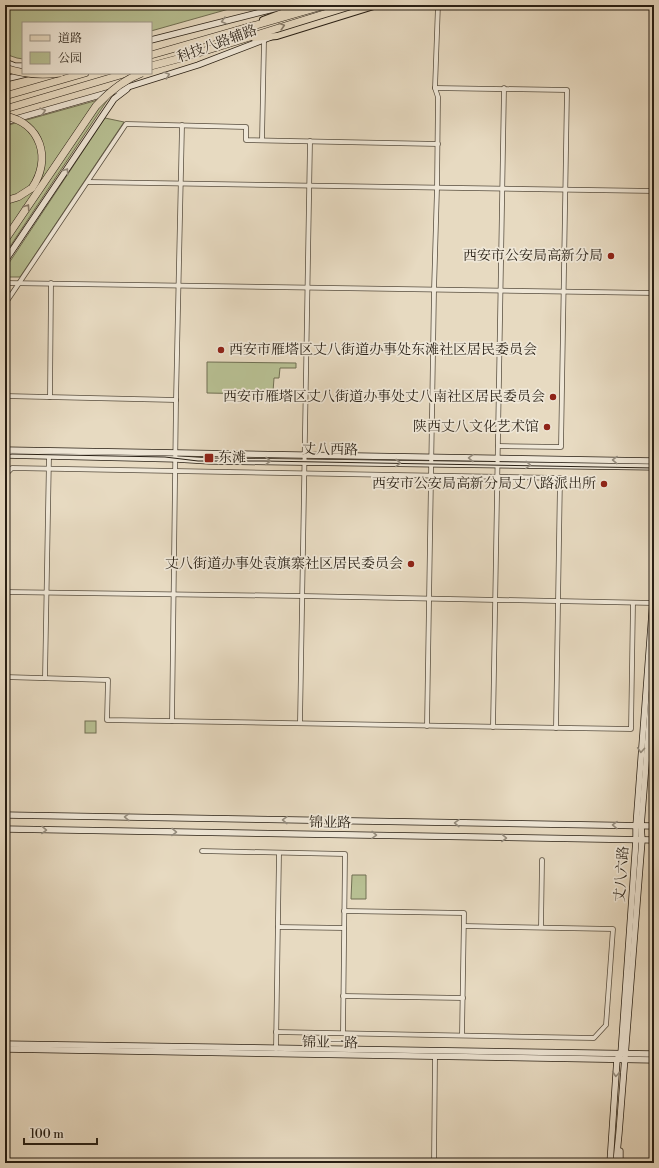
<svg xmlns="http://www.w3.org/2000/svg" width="659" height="1168" font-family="'Libre Bodoni','Noto Serif SC',serif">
  <rect width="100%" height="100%" fill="#e7dac1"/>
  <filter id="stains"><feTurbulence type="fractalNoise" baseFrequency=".005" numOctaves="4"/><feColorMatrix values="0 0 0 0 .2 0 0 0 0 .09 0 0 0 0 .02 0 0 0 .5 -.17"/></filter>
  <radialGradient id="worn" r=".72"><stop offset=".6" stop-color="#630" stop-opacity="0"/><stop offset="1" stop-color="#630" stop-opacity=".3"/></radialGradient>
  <g fill="#b7bf92" stroke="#706f53">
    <polygon points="5,5 243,5 151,31 151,23 23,23 23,59 17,58 5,54"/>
    <polygon points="105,98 108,99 5,254 5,126"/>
    <polygon points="105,118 124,122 20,277 5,277 5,269"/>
    <polygon points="207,362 296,363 296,368 280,368 279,378 274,378 273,392 267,392 262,394 207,393"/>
    <rect x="85" y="721" width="11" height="12"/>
    <polygon points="352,875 366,875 366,899 351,899"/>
  </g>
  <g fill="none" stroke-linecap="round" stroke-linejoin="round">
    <g stroke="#584e3f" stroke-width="5.5">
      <g id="street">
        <polyline points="435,88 567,90 561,447 498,446"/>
        <polyline points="262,140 264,40"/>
        <polyline points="88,182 654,191"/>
        <polyline points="5,283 654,293"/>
        <polyline points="5,304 126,124 246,127 246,140 438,144"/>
        <polyline points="5,396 176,400"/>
        <polyline points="50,397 51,283"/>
        <polyline points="5,475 12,468 560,478 556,728"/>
        <polyline points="5,592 302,596 653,603"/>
        <polyline points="5,677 108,680 107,720 631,729 633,603"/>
        <polyline points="45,678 49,456"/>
        <polyline points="172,721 176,400 182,125"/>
        <polyline points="300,723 310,141"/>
        <polyline points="427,726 434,290 437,188 438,97 435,88 438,5"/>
        <polyline points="493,727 504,88"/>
        <polyline points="202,851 345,854 343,1033"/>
        <polyline points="344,911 464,913 462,1035"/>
        <polyline points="278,927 344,928"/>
        <polyline points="541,927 542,860"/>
        <polyline points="343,996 463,998"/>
        <polyline points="276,1032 594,1038 606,1025 613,929 464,926"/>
        <polyline points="276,1049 279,853"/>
        <polyline points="434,1163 435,1056"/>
      </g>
    </g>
    <g stroke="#281f14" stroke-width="7">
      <g id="secondary">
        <polyline points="151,40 289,5"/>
        <polyline points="5,62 15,66 23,66"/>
        <polyline points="5,79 26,74"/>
        <polyline points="5,122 128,87 198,65 271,37"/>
        <polyline points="5,261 114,99 127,89"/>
        <polyline points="5,450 654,461"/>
        <polyline points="5,455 176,459 209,461 654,467"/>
        <polyline points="5,815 654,826"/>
        <polyline points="5,829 654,840"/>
        <polyline points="5,1044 654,1054"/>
        <polyline points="5,1049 654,1060"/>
        <polyline points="620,1151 620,1163"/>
        <polyline points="610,1163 617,1059 621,1054 636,840 636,826 654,586"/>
        <polyline points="616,1163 619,1133 642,840 641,826 654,664"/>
      </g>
    </g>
    <g stroke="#281f14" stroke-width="8">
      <g id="primary">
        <polyline points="263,20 303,5"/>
        <polyline points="254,38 277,36 377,5"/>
      </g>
    </g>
    <g stroke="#281f14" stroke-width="8">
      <g id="highway">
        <polyline points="151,55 326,5"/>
        <polyline points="151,66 185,57 353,5"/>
        <polyline points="5,96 85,73"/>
        <polyline points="5,109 127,73"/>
        <polyline points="5,201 18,197 32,188"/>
      </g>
    </g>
    <use href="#street" stroke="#efe7d7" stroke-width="4"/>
    <use href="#secondary" stroke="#efe7d7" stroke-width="5.5"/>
    <use href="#primary" stroke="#e7dac1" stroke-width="6"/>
    <use href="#highway" stroke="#e7dac1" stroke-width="7"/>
    <polyline stroke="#281f14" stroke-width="1" points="5,455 12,454 165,457 198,461 264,461 654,468"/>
    <g stroke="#281f14" stroke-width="8" stroke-linecap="butt">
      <g id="highway-bridge">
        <path d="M 5,68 C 23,74 41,76 60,73"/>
        <path d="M 5,116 C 41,123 52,159 32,188"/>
        <path d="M 5,240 L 96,106 C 109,92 123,80 142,73"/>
      </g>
    </g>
    <use href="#highway-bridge" stroke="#e7dac1" stroke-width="7"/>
  </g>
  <defs><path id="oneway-chevron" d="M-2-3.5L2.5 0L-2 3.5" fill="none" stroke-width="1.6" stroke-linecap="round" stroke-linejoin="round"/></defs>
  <g stroke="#958d7f">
    <use href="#oneway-chevron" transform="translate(224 21) rotate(165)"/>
    <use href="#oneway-chevron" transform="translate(167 75) rotate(-18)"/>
    <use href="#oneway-chevron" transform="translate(43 111) rotate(-16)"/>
    <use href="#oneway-chevron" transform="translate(66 171) rotate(-56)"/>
    <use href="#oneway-chevron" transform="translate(471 458) rotate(-179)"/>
    <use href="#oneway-chevron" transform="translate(615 460) rotate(-179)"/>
    <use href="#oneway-chevron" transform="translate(268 461) rotate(1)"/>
    <use href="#oneway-chevron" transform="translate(398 463) rotate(1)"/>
    <use href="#oneway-chevron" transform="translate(528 465) rotate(1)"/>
    <use href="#oneway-chevron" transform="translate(641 750) rotate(94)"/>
    <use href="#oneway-chevron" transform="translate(127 817) rotate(-179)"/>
    <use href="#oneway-chevron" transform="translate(285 820) rotate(-179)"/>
    <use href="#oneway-chevron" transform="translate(457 823) rotate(-179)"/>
    <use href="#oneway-chevron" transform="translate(615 825) rotate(-179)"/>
    <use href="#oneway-chevron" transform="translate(44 830) rotate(1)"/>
    <use href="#oneway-chevron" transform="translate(174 832) rotate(1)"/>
    <use href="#oneway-chevron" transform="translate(374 835) rotate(1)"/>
    <use href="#oneway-chevron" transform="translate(504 838) rotate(1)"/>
    <use href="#oneway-chevron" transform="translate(616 1074) rotate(95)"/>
  </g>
  <g stroke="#887c6a">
    <use href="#oneway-chevron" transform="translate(282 26) rotate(-17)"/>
    <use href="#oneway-chevron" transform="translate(27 207) rotate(-56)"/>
  </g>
  <g fill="#8f2418" stroke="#efe7d7" stroke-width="1.5">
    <circle cx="611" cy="256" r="4"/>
    <circle cx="221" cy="350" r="4"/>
    <circle cx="553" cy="397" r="4"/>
    <circle cx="547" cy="427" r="4"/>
    <rect x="204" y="453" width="10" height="10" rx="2"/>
    <circle cx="604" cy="484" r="4"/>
    <circle cx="411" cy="564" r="4"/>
  </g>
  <g text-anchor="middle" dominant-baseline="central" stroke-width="3.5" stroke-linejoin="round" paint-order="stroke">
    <g font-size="14" fill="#281f14" stroke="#efe7d7">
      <text transform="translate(217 44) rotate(-20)">科技八路辅路</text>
      <text transform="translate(330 450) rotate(1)">丈八西路</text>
      <text transform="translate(330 823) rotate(1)">锦业路</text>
      <text transform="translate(622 874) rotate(-86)">丈八六路</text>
      <text transform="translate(330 1043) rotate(1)">锦业一路</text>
    </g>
    <g font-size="14" fill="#281f14" stroke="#efe7d7" text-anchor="end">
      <text x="603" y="256">西安市公安局高新分局</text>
      <text x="229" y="350" text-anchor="start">西安市雁塔区丈八街道办事处东滩社区居民委员会</text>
      <text x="545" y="397">西安市雁塔区丈八街道办事处丈八南社区居民委员会</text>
      <text x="539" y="427">陕西丈八文化艺术馆</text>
      <text x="218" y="458" text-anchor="start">东滩</text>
      <text x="596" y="484">西安市公安局高新分局丈八路派出所</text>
      <text x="403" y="564">丈八街道办事处袁旗寨社区居民委员会</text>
    </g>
  </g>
  <rect width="659" height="1168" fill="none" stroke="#e7dac1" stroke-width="20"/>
  <rect x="6" y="6" width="647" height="1156" fill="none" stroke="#281f14" stroke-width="2"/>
  <rect x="10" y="10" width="639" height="1148" fill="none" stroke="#281f14"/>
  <rect x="22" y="22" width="130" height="52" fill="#efe7d7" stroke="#9f9789"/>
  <rect x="30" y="35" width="20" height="6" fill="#e7dac1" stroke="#9f9789"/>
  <text x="58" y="42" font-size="12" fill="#281f14">道路</text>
  <rect x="30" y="52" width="20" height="12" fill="#b7bf92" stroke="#9f9789"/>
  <text x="58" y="62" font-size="12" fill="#281f14">公园</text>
  <path d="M24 1138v6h73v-6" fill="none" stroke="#281f14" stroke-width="2"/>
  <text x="30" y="1138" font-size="12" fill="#281f14" stroke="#efe7d7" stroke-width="3" paint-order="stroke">100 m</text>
  <rect width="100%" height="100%" filter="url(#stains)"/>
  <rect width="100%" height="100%" fill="url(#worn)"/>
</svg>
